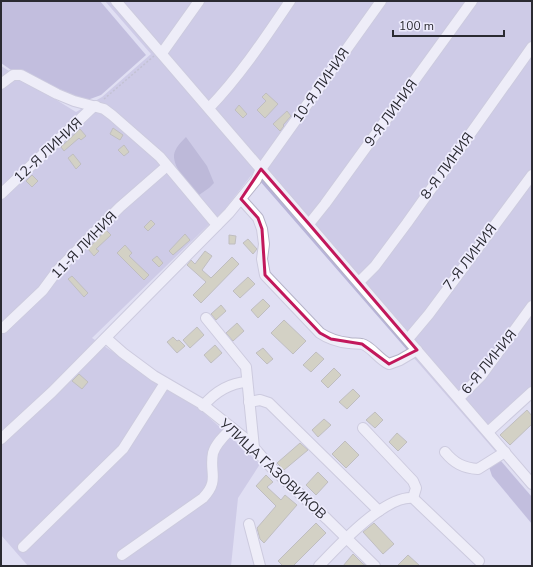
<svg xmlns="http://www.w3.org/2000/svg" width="533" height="567" font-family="'Nunito Sans',sans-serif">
  <rect width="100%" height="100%" fill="#e0dff3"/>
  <polygon fill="#b8b4d9" points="105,1 532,1 532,398 490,434 500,446 495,451 253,173 225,209 92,338 202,411 260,464 238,498 231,566 28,566 1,535 1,66 76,112 102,97 151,54"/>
  <g fill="#9d98c6">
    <polygon points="1,1 100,1 146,55 101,95 82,102 14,72 1,63"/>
    <polygon points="501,461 532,497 532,524 492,476 488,464"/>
  </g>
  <path fill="#928dba" d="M 186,137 L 207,166 L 214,183 L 209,188 L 199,195 C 191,186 173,169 174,155 C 175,148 181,142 186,137 Z"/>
  <g fill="#c4c18f" stroke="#979683">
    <polygon points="266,93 278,104 265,118 257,110 266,101 262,97"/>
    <polygon points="239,105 247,114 243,118 235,110"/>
    <polygon points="287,111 291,116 283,125 284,126 280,131 273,124"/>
    <polygon points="113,128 123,135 120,140 110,134"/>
    <polygon points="80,129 86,136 81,140 79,138 64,151 61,147"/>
    <polygon points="124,145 129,152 124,156 118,150"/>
    <polygon points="73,154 81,164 76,169 68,158"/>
    <polygon points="32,175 38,181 32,187 26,181"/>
    <polygon points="151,220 155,224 148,231 144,227"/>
    <polygon points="106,230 111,235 96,249 99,251 94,256 88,249"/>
    <polygon points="185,234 190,240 173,255 169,251"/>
    <polygon points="229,235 236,236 235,244 229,244"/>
    <polygon points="248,239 257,249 253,254 243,243"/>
    <polygon points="125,245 132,253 129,256 149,275 144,280 117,253"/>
    <polygon points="205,251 212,256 202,270 211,278 232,257 239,264 201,303 193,295 206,282 187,265 191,260 195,264"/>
    <polygon points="157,256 163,263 159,267 152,260"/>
    <polygon points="72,276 88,293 84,297 68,279"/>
    <polygon points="248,277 255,284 240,298 233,291"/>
    <polygon points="263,299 270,306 258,318 251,310"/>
    <polygon points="221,305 226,311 216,320 211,314"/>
    <polygon points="284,320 306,341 293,354 271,333"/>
    <polygon points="237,323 244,331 233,341 226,333"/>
    <polygon points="197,327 204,335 190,348 183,340"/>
    <polygon points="173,337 177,341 179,340 185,346 177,353 167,342"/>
    <polygon points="215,345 222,353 211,363 204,355"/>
    <polygon points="263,348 273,359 267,364 256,353"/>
    <polygon points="316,352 324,359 311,372 303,365"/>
    <polygon points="334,368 341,375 328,388 321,381"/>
    <polygon points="79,374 88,382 82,389 72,381"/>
    <polygon points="353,389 360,396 347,409 339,402"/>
    <polygon points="527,410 532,416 532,424 510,445 500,435"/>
    <polygon points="375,412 383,420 375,428 366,420"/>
    <polygon points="324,419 331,425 318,437 312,430"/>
    <polygon points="397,433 407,442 398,451 389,442"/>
    <polygon points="345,441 359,455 346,468 332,454"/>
    <polygon points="300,443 308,450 284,470 277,463"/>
    <polygon points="318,472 328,482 316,495 306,485"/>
    <polygon points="266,475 273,482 267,487 281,500 285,495 297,505 264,543 260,539 257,528 276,506 256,486"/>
    <polygon points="316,523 326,533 293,566 283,566 278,561"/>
    <polygon points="374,523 394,544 383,554 363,532"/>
    <polygon points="353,554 362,563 366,566 343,566"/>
    <polygon points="408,555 420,566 397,566"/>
  </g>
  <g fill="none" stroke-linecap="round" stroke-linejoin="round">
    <g stroke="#b5b3c7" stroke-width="12">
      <g id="minor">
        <polyline points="116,1 532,484"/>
        <polyline points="162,53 199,1"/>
        <polyline points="1,84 13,75 21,75 57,94 74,101 104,109 112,115 160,157 217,225"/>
        <path d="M 209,108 C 240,76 265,38 290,1"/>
        <polyline points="1,194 93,107 96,106"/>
        <path d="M 241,199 L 258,218 L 262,229 L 264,244 L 262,259 L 265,275 L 320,333 C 329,339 339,342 349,343 C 353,344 358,343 362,344 C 371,346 378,359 389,364 L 400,360 L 417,350"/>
        <polyline points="309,224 325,204 472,1"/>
        <polyline points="359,282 375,266 407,223 532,47"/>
        <polyline points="206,318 246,367 254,448"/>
        <polyline points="3,328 43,290 57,271 92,235 120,207 167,166"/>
        <polyline points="106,338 123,353 154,376 202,404 247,440 271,467 327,519 375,566"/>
        <polyline points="408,339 429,314 532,175"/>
        <polyline points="459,398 481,376 532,306"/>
        <polyline points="249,402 260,400 269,403 379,511"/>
        <path d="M 203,406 C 215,392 229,383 247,382"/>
        <polyline points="363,428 413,481 416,488 413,498"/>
        <polyline points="488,432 532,392"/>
        <polyline points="1,439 52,392 229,213 256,180 261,169 381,1"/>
        <path d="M 445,452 C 454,463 463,468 478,469 L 505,452"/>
        <polyline points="249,524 260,566"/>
        <polyline points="23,547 123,449 165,383"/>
        <path d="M 122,555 L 203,498 C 220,480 209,473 213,453 C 216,443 225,435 232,428"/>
        <path d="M 319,566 C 338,546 385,495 413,498 L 479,561"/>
      </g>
    </g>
    <polyline stroke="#a1a0af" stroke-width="1.5" stroke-dasharray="2 2" stroke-linecap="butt" points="104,99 154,56"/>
    <use href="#minor" stroke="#fff" stroke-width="10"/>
  </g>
  <path d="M0 0H533V567H0ZM 261,169 L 309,224 L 417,350 L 389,364 L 362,344 L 331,339 L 320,333 L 265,275 L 262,229 L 258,218 L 241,199 Z" fill="#e0dff3" fill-opacity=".55" fill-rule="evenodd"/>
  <path fill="none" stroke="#c2185b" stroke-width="3" stroke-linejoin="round" d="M 261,169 L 309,224 L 417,350 L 389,364 L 362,344 L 331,339 L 320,333 L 265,275 L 262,229 L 258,218 L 241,199 Z"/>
  <g text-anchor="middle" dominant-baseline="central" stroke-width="3.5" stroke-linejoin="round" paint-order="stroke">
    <g font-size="14" fill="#2a2a31" stroke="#eeecfd">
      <text transform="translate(321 85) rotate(-55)">10-Я ЛИНИЯ</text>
      <text transform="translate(391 113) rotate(-54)">9-Я ЛИНИЯ</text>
      <text transform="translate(48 150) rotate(-43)">12-Я ЛИНИЯ</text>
      <text transform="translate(447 166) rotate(-54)">8-Я ЛИНИЯ</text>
      <text transform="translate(84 245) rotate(-46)">11-Я ЛИНИЯ</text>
      <text transform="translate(470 257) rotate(-53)">7-Я ЛИНИЯ</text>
      <text transform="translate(489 362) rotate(-51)">6-Я ЛИНИЯ</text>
      <text transform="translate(273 469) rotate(43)">УЛИЦА ГАЗОВИКОВ</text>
    </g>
  </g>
  <rect width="533" height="567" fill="none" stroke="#2a2a31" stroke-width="4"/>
  <path d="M393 30v6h111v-6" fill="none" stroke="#2a2a31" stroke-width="2"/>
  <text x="399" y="30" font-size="12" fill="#2a2a31" stroke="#eeecfd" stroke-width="3" paint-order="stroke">100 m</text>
</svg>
